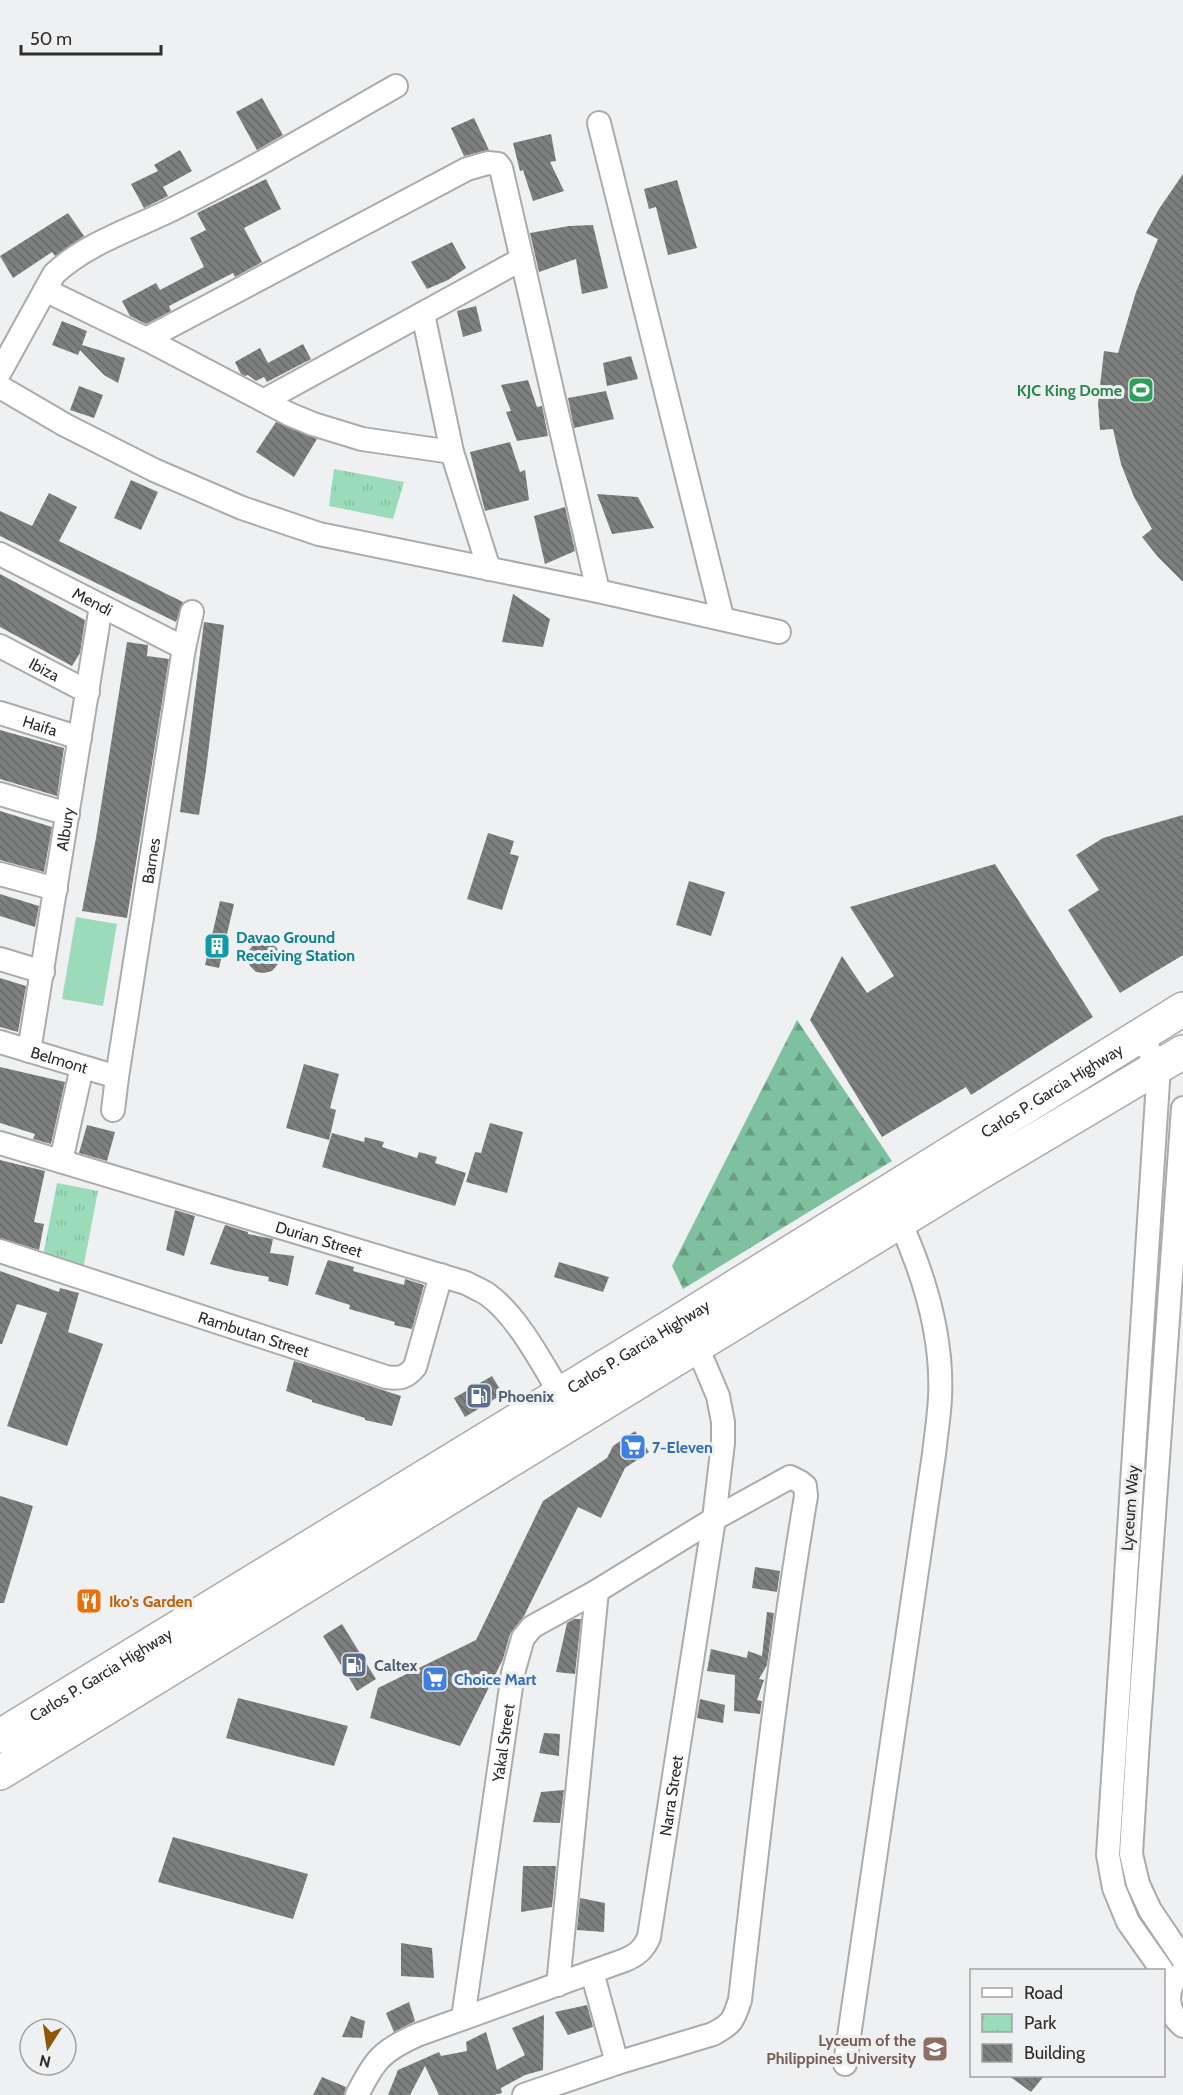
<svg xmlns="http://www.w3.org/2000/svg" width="1183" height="2095" font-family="Cabin,sans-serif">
  <defs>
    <pattern id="forest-firs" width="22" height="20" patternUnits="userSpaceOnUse" patternTransform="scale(1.5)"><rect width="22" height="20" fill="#7fc19f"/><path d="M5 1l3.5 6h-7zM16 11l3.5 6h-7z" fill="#689d82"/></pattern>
    <pattern id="park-tufts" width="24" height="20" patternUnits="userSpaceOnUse" patternTransform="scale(1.5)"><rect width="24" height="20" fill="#9bdbba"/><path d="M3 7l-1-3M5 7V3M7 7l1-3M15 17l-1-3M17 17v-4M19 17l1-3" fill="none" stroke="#86bca0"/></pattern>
    <pattern id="building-back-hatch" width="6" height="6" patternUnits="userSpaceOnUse" patternTransform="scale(1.5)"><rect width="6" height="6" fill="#7e8080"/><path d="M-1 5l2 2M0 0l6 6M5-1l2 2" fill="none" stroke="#686969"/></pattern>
  </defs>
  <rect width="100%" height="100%" fill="#eff0f1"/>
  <polygon fill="url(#forest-firs)" points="797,1020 892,1161 683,1289 672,1266"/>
  <g fill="url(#park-tufts)">
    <polygon points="334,469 404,482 393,519 329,506"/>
    <polygon points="57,1183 98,1191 83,1269 42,1261"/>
  </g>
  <polygon fill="#9bdbba" points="76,917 117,924 103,1006 62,999"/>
  <g fill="url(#building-back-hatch)">
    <polygon points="262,98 283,135 257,150 236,112"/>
    <polygon points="474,118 489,150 464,156 451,128"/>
    <polygon points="551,134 556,161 550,162 564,191 533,201 523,170 520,171 513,143"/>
    <polygon points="180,150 192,171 163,187 168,196 144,208 131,184 158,171 154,165"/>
    <polygon points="1183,174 1183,582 1158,557 1142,537 1152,529 1134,497 1121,464 1113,429 1100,430 1098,403 1104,351 1118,353 1136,292 1158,239 1146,233 1159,209"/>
    <polygon points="266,179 281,209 244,228 262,262 235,277 233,273 169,306 171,311 146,324 130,316 122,301 156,283 160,290 204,267 190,238 206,230 197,213"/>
    <polygon points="677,180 697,248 668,255 656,207 649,209 644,189"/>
    <polygon points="68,213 84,236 55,256 52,252 13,278 0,256"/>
    <polygon points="593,225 608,288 582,294 576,259 539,272 530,233 569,226"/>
    <polygon points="452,242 466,268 448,280 427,289 411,262"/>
    <polygon points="476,306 482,331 463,337 457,311"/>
    <polygon points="62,321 87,331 82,345 125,358 118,383 104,375 80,350 78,355 52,345"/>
    <polygon points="303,344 311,359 267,382 264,377 256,381 248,375 245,376 241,374 235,362 260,348 268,363"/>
    <polygon points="631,356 638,379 607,386 603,363"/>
    <polygon points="528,380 537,407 542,406 548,436 517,441 506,412 511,411 501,385"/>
    <polygon points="79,386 103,395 94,418 70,410"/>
    <polygon points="606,391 614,419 574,428 568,398"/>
    <polygon points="276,422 317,439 294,477 256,452"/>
    <polygon points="510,442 520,472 525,470 529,500 485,511 470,452"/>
    <polygon points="131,480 158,492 141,530 114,518"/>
    <polygon points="49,493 77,507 59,541 183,602 176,622 0,536 0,511 32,526"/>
    <polygon points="597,494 638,497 654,528 612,534"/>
    <polygon points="565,507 575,551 545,564 534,516"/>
    <polygon points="0,574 85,620 80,653 72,666 0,627"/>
    <polygon points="513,594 550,619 543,647 502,642"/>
    <polygon points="204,622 224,625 206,770 199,815 180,812"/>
    <polygon points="127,642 148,645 147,656 169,659 127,918 82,911 96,838"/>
    <polygon points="0,730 64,748 57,796 0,779"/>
    <polygon points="0,811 52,827 44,872 0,860"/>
    <polygon points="1183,815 1183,955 1120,993 1068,910 1099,890 1076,855 1103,838"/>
    <polygon points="488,833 514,841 510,854 519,856 502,910 467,899"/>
    <polygon points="995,864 1093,1017 971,1095 966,1087 882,1137 810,1020 842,956 867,993 894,976 850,907"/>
    <polygon points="689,881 725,892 711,936 676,925"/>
    <polygon points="0,894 39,906 35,927 0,916"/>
    <polygon points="220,901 234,904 219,968 205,965"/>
    <polygon points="262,941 271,943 277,948 279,956 278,964 272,971 264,973 256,972 250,966 246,954 254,944"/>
    <polygon points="0,978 26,986 18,1032 0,1027"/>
    <polygon points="304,1064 339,1074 330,1108 336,1110 329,1140 286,1128"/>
    <polygon points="0,1067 65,1082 51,1144 33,1139 35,1134 0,1123"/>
    <polygon points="490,1123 523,1132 507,1193 466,1182 475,1152 481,1153"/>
    <polygon points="87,1125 115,1132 107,1161 79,1153"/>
    <polygon points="332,1133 364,1142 365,1137 384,1142 382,1147 417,1158 419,1152 437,1157 435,1163 466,1173 455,1206 322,1167"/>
    <polygon points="0,1160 45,1171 34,1222 44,1224 39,1250 0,1238"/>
    <polygon points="175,1210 195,1216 184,1256 166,1250"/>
    <polygon points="225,1225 248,1232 248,1234 273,1239 270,1253 294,1256 288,1286 268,1281 269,1277 237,1271 210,1264"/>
    <polygon points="328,1260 354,1267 353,1271 404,1285 405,1279 424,1285 412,1329 394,1325 395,1322 349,1309 350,1305 315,1294"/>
    <polygon points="559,1262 609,1277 603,1292 554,1277"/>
    <polygon points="0,1271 59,1292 60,1288 79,1293 68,1332 103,1344 67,1446 7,1426 47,1313 17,1304 2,1344 0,1344"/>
    <polygon points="294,1361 401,1396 392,1426 365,1420 365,1418 312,1402 312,1400 286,1391"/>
    <polygon points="492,1376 503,1394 465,1417 454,1398"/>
    <polygon points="635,1431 649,1452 625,1468 601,1518 578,1507 524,1616 510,1634 503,1659 460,1746 370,1718 378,1688 476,1640 543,1501 607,1458 613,1446"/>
    <polygon points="0,1496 33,1506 4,1603 0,1603"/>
    <polygon points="755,1567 780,1571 777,1592 752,1588"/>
    <polygon points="767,1612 774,1613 767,1665 759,1679 764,1680 757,1700 762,1701 760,1714 734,1711 735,1675 707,1671 711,1649 747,1658 748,1651 762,1656"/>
    <polygon points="574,1619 581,1619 575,1674 556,1672 567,1623"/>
    <polygon points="342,1624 376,1679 357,1691 323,1636"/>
    <polygon points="238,1698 348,1726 334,1766 226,1738"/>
    <polygon points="700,1699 725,1705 723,1723 697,1718"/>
    <polygon points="544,1733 560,1734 559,1756 539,1753"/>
    <polygon points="564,1790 560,1823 533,1822 541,1792"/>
    <polygon points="173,1837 308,1874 293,1919 158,1882"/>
    <polygon points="523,1866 556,1866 552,1907 521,1912"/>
    <polygon points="580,1898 605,1903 604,1932 577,1930"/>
    <polygon points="401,1943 432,1948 434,1978 401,1976"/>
    <polygon points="409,2002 415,2021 394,2032 386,2013"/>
    <polygon points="587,2005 593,2027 568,2035 555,2012"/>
    <polygon points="544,2015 543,2070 525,2075 501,2088 502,2093 494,2095 439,2095 425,2066 410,2095 388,2095 398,2070 439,2052 441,2056 467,2051 466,2042 486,2032 497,2070 525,2055 512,2028"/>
    <polygon points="351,2016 365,2021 362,2038 342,2037"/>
    <polygon points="1009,2076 1044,2076 1031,2092"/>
    <polygon points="322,2077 346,2087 344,2095 313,2095"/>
  </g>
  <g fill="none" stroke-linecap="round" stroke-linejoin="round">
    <g stroke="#aaabac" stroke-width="26">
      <g id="minor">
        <polyline points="599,123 722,617"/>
        <polyline points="45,290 146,339 289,414 313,424 362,439 452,452"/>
        <polyline points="423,314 452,452 489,569"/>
        <polyline points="146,339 467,169 488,163 498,164 501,168 598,591"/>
        <path d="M 0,372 L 54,274 C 88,242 136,228 177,207 C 252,170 324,127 396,86"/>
        <polyline points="0,387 65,425 154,470 242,508 319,534 598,591 779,632"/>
        <polyline points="265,400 522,259"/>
        <path id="s1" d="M 0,554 L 184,648"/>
        <path id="s2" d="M 0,646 L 88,692"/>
        <path id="s3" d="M 0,713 L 80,738"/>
        <polyline points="0,794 68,814"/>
        <polyline points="0,874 56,889"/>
        <polyline points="0,959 43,972"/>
        <polyline points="1140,1036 1159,1066 1108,1855 1114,1888 1128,1922 1162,1970"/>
        <path id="s4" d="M 0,1042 L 117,1077"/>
        <path id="s5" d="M 29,1051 L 101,606"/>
        <polyline points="1183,1108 1138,1739 1131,1854 1138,1884 1150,1910 1183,1959"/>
        <path id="s6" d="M 113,1110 L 117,1077 L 184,648 L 192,612"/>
        <path id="s7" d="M 0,1143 L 466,1283 C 473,1287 481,1290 487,1294 C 520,1317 546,1372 568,1406"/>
        <polyline points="61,1161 82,1067"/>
        <path id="s8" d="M 0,1251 L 386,1377 C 399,1379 406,1378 415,1367 L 441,1275"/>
        <polyline points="592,1972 617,2063"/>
        <path d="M 1183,1972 C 1164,1985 1165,2012 1183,2026"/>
        <polyline points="558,1985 597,1591"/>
        <path id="s9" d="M 463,2018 L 513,1673 L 523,1638 L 532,1627 L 597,1591 L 714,1519 L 790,1477 L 800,1482 L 805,1486 L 806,1496 C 778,1663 759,1832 740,2000 C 733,2021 733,2023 713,2034 L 617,2063 L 524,2095"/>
        <path d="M 845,2064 L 934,1454 C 936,1435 939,1417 940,1398 C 943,1337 925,1277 900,1222"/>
        <path id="s10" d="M 357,2095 C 374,2061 381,2051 417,2035 L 625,1960 C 637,1955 644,1949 649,1937 L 714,1519 L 723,1443 L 723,1422 L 718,1396 L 704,1363 L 688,1336"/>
      </g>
    </g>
    <g stroke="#aaabac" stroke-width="36">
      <g id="trunk">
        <path id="s11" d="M 0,1736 L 678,1322 L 1183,1009"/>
        <polyline points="0,1773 976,1175 1183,1052"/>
      </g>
    </g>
    <use href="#minor" stroke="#fff" stroke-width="22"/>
    <use href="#trunk" stroke="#fff" stroke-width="33"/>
  </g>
  <defs>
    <g id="stadium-square" transform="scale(1.35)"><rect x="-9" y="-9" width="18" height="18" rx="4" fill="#2e9e5b" stroke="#eff0f1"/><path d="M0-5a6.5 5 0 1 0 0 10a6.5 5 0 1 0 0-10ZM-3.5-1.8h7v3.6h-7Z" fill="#fff"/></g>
    <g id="building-square" transform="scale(1.35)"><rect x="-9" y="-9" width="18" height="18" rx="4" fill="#0f9aa8" stroke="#eff0f1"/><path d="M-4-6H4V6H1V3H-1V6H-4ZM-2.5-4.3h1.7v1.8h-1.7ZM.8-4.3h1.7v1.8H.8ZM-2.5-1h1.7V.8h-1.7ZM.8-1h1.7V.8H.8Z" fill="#fff"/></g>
    <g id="fuel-square" transform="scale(1.35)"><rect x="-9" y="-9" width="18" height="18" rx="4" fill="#5c6f8a" stroke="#eff0f1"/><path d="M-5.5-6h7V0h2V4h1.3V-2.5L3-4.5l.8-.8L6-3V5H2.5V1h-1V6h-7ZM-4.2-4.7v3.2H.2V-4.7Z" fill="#fff"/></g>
    <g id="supermarket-square" transform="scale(1.35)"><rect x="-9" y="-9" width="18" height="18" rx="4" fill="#3f7fe0" stroke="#eff0f1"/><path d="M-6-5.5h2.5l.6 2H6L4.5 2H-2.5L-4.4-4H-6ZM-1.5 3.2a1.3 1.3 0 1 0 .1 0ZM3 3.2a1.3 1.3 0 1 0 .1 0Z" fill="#fff"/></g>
    <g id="restaurant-square" transform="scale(1.35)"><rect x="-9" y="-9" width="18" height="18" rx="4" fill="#e8710a" stroke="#eff0f1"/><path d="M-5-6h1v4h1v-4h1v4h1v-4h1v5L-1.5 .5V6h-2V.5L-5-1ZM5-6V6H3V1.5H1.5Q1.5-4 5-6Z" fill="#fff"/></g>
    <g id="university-square" transform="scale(1.35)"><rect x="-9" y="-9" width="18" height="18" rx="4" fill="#8d6e63" stroke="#eff0f1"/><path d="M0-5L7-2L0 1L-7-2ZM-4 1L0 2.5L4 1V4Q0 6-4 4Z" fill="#fff"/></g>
  </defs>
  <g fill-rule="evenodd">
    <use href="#stadium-square" x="1141" y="390"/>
    <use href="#building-square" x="217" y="946"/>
    <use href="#fuel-square" x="479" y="1396"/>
    <use href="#supermarket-square" x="633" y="1447"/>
    <use href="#restaurant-square" x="89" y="1601"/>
    <use href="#fuel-square" x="354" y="1665"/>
    <use href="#supermarket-square" x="435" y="1679"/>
    <use href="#university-square" x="935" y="2049"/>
  </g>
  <g text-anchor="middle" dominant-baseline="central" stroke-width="6" stroke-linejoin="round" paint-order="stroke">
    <g font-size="16" font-weight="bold" fill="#27864d" stroke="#eff0f1" text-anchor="end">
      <text x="1122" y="390">KJC King Dome</text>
    </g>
    <g font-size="16" fill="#2e2e2e" stroke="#eff0f1">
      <text stroke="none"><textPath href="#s1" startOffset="104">Mendi</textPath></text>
      <text stroke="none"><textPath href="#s2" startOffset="50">Ibiza</textPath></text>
      <text stroke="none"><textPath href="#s3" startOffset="42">Haifa</textPath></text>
      <text stroke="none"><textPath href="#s5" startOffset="225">Albury</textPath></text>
      <text stroke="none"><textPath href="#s6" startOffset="252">Barnes</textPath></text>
      <text stroke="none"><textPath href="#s4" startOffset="62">Belmont</textPath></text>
      <text stroke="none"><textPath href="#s11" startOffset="1234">Carlos P. Garcia Highway</textPath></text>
      <text stroke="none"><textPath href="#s7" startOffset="333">Durian Street</textPath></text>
      <text stroke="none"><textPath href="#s8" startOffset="267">Rambutan Street</textPath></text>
      <text stroke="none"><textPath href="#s11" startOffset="748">Carlos P. Garcia Highway</textPath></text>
      <text transform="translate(1130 1508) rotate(-86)">Lyceum Way</text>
      <text stroke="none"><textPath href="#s11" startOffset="118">Carlos P. Garcia Highway</textPath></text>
      <text stroke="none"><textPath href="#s9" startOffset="278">Yakal Street</textPath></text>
      <text stroke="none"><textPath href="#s10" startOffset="486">Narra Street</textPath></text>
    </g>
    <g font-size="16" font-weight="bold" fill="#0d838f" stroke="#eff0f1" text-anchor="start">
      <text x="236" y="937">Davao Ground<tspan x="236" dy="18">Receiving Station</tspan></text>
    </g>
    <g font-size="16" font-weight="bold" fill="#4e5e75" stroke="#eff0f1" text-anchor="start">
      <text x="498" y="1396">Phoenix</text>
      <text x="374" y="1665">Caltex</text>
    </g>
    <g font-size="16" font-weight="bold" fill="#366cbe" stroke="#eff0f1" text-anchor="start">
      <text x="652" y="1447">7-Eleven</text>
      <text x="454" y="1679">Choice Mart</text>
    </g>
    <g font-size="16" font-weight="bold" fill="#c56008" stroke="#eff0f1" text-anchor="start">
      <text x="109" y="1601">Iko's Garden</text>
    </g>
    <g font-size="16" font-weight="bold" fill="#785e54" stroke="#eff0f1" text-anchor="end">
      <text x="916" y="2040">Lyceum of the<tspan x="916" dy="18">Philippines University</tspan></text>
    </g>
  </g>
  <rect x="970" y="1969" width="195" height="108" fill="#eff0f1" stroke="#a2a2a3" stroke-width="1.5"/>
  <rect x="982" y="1988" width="30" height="9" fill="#ffffff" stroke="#a2a2a3" stroke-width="1.5"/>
  <text x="1024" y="1999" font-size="18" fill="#2e2e2e">Road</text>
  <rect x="982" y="2014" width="30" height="18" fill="url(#park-tufts)" stroke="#a2a2a3" stroke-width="1.5"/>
  <text x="1024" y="2029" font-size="18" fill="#2e2e2e">Park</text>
  <rect x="982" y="2044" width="30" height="18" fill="url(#building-back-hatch)" stroke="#a2a2a3" stroke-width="1.5"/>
  <text x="1024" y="2059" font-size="18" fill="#2e2e2e">Building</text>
  <g transform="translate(48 2047) rotate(192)"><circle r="28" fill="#eff0f1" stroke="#a2a2a3" stroke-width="1.5"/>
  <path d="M0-4.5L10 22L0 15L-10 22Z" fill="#8e570b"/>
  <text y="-9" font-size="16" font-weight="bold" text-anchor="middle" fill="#2e2e2e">N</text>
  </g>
  <path d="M21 45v9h140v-9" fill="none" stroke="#2e2e2e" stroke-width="3"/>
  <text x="30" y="45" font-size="18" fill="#2e2e2e" stroke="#eff0f1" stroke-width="4.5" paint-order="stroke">50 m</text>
</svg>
